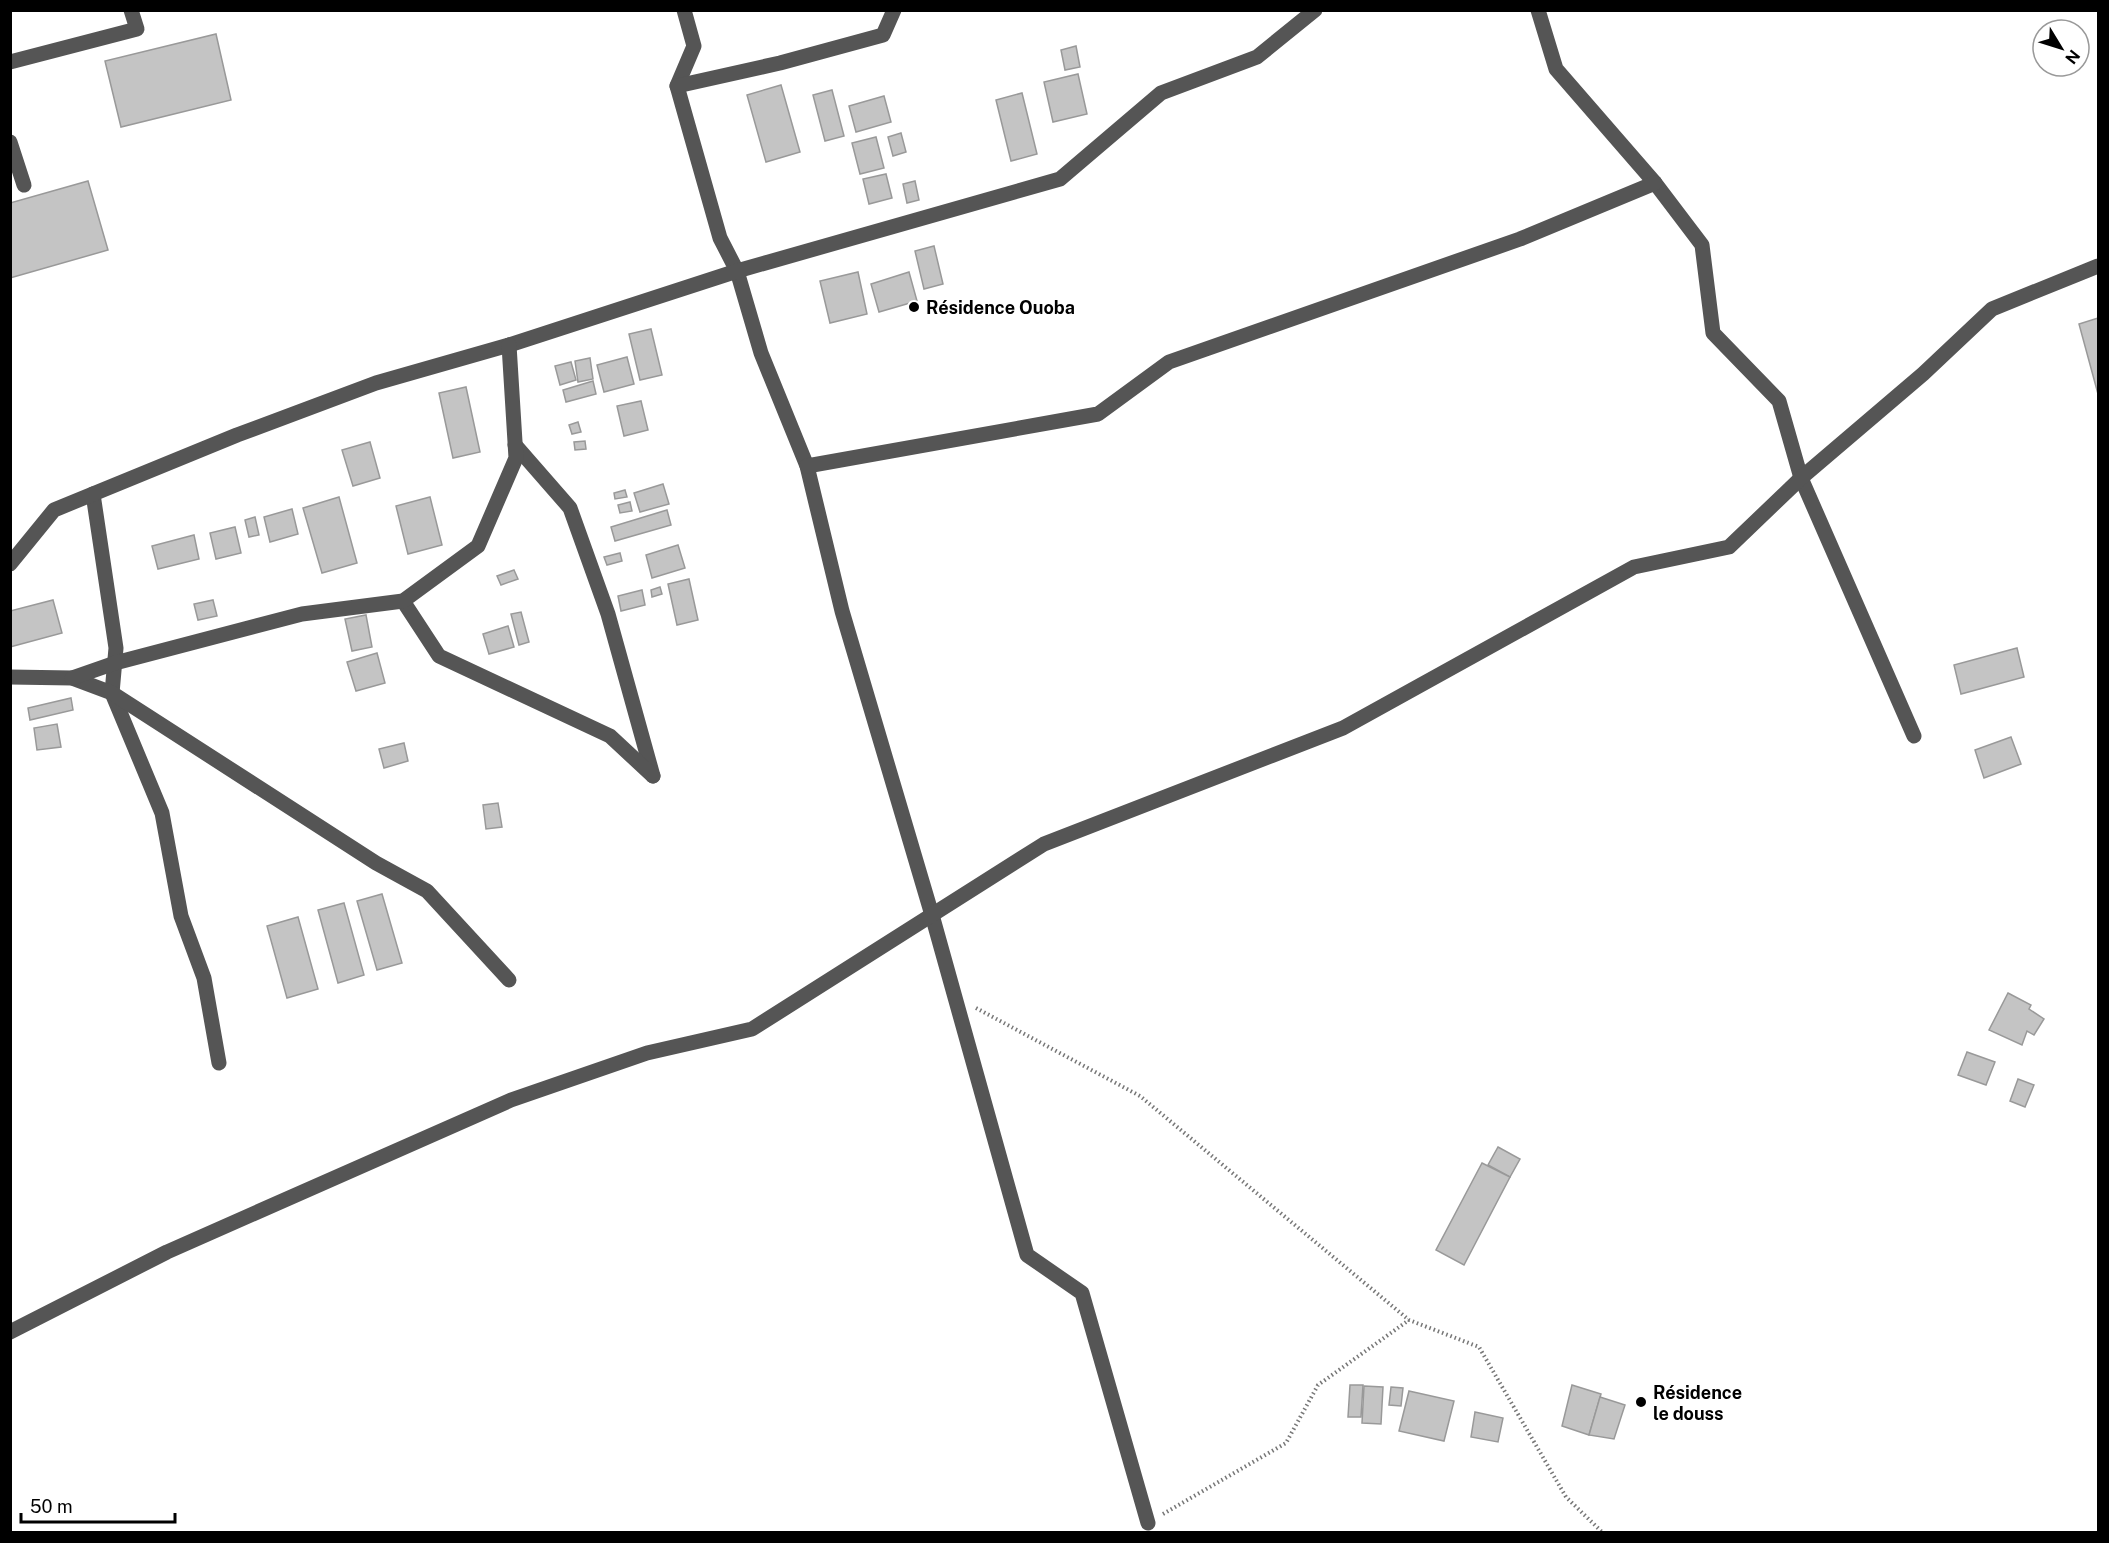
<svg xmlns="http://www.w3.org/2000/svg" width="2109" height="1543" font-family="'Public Sans',sans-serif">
  <rect width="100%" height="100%" fill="#fff"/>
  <g fill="#c4c4c4" stroke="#999" stroke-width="1.5">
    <polygon points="216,34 231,100 121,127 105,61"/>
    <polygon points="1076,46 1080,67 1065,70 1061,50"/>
    <polygon points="1078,74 1087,114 1053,122 1044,82"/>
    <polygon points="781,85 800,152 766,162 747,95"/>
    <polygon points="832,90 844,136 825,141 813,95"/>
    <polygon points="1022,93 1037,154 1011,161 996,100"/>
    <polygon points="884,96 891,122 856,132 849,106"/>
    <polygon points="901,133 906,152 893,156 888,137"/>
    <polygon points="876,137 884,168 860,174 852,143"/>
    <polygon points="886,174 892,198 869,204 863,179"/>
    <polygon points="88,181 108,250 10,278 10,203"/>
    <polygon points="915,181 919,200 907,203 903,184"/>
    <polygon points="934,246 943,284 924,289 915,251"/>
    <polygon points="858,272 867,314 830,323 820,281"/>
    <polygon points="909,272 917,301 879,312 871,284"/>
    <polygon points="2098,318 2098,394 2079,324"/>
    <polygon points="651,329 662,375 640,380 629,334"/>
    <polygon points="627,357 634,384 604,392 597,365"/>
    <polygon points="590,358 593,379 578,382 575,361"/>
    <polygon points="571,362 576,380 560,385 555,366"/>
    <polygon points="593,381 596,394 566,402 563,390"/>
    <polygon points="466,387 480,452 453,458 439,393"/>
    <polygon points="641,401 648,430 624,436 617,406"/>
    <polygon points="578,422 581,432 572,434 569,425"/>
    <polygon points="585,441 586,449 575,450 574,442"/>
    <polygon points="370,442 380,478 353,486 342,450"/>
    <polygon points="663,484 669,504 640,512 634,493"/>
    <polygon points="625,490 627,497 615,499 614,493"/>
    <polygon points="339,497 357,563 322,573 303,508"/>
    <polygon points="430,497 442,545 408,554 396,506"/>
    <polygon points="630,502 632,511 620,513 618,505"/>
    <polygon points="292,509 298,534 270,542 264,517"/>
    <polygon points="667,510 671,525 615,541 611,527"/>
    <polygon points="255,517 259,535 249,537 245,520"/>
    <polygon points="235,527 241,553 216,559 210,533"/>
    <polygon points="194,535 199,559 158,569 152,546"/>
    <polygon points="678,545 685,568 652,578 646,555"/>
    <polygon points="620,553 622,561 607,565 604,557"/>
    <polygon points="514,570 518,579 501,585 497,576"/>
    <polygon points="689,579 698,620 677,625 668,584"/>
    <polygon points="660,587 662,594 652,597 651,590"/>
    <polygon points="642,590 645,605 621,611 618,596"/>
    <polygon points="53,600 62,633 10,647 10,611"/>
    <polygon points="213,600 217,616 198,620 194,604"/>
    <polygon points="521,612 529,642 519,645 511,614"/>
    <polygon points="366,615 372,647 352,651 345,619"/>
    <polygon points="508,626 514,647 489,654 483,634"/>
    <polygon points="2017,648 2024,677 1961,694 1954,665"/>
    <polygon points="377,653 385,683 356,691 347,662"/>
    <polygon points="71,698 73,710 30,720 28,708"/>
    <polygon points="57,724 61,747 37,750 34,728"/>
    <polygon points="2011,737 2021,764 1984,778 1975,750"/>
    <polygon points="404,743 408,761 384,768 379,749"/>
    <polygon points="498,803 502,827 486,829 483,805"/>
    <polygon points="382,894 402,963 377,970 357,901"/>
    <polygon points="344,903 364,975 338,983 318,910"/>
    <polygon points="298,917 318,989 287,998 267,926"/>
    <polygon points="2008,993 2031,1005 2029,1009 2044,1019 2034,1035 2027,1031 2022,1045 1989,1030"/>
    <polygon points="1967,1052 1995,1062 1986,1085 1958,1075"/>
    <polygon points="2018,1079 2034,1085 2025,1107 2010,1101"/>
    <polygon points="1498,1147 1520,1159 1510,1177 1488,1165"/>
    <polygon points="1482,1163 1510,1177 1464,1265 1436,1250"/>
    <polygon points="1350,1385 1363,1385 1361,1417 1348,1417"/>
    <polygon points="1572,1385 1601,1394 1589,1435 1562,1426"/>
    <polygon points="1364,1386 1383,1387 1381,1424 1362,1423"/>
    <polygon points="1391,1387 1403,1388 1401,1406 1389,1405"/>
    <polygon points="1409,1391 1454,1401 1444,1441 1399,1431"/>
    <polygon points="1600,1397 1625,1405 1614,1439 1589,1435"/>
    <polygon points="1475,1412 1503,1418 1498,1442 1471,1437"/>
  </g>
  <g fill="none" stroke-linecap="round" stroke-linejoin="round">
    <g stroke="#777" stroke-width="4" stroke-dasharray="1.5 3" stroke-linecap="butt">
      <polyline points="976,1008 1140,1096 1409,1320 1479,1347 1566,1497 1602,1532"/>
      <polyline points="1163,1514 1286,1443 1318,1385 1409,1320"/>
    </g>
    <g stroke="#555" stroke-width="15">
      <polyline points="684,10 694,46 677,86 720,238 737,271 761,353 807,466 842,611 932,915 1027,1255 1082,1293 1148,1523"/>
      <polyline points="1538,10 1556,69 1655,183 1702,245 1713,333 1779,401 1801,478 1914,736"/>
      <polyline points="10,62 137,29 131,10"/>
      <polyline points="677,86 780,63 883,35 894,10"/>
      <polyline points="10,142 24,185"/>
      <polyline points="515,445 570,508 608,614 653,776"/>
      <polyline points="807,466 1098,414 1169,362 1520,239 1655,183"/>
      <polyline points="93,494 116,648 112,693 162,813 181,916 204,978 219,1063"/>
      <polyline points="10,564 54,510 237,435 376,383 509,345 737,271 1060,179 1161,93 1257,57 1315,10"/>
      <polyline points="403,601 439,656 610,736 653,776"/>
      <polyline points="10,677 72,678 112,693 376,863 427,891 509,980"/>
      <polyline points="72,678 115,663 302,614 403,601 478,546 516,458 509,345"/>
      <polyline points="10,1332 167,1252 511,1100 647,1053 752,1029 1044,844 1343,728 1634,567 1729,547 1801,478 1923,374 1992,309 2098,266"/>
    </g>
  </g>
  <g fill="#000" stroke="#fff" stroke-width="2">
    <circle cx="914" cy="307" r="6"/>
    <circle cx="1641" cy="1402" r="6"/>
  </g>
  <g text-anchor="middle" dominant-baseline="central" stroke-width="4.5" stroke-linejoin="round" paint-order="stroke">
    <g font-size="18" font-weight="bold" fill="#000" stroke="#fff" text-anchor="start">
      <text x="926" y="307">Résidence Ouoba</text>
      <text x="1653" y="1392">Résidence<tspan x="1653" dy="21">le douss</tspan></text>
    </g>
  </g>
  <rect width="2109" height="1543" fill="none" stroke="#000000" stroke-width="24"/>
  <g transform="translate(2061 48) rotate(128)"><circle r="28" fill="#ffffff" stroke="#999999" stroke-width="1.5"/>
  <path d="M0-4.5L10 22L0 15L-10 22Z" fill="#000000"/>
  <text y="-9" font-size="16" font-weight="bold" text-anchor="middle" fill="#000000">N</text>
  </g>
  <path d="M21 1513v9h154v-9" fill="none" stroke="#000000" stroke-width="3"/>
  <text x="30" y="1513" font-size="18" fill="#000000" stroke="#ffffff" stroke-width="4.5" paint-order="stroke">50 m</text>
</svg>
